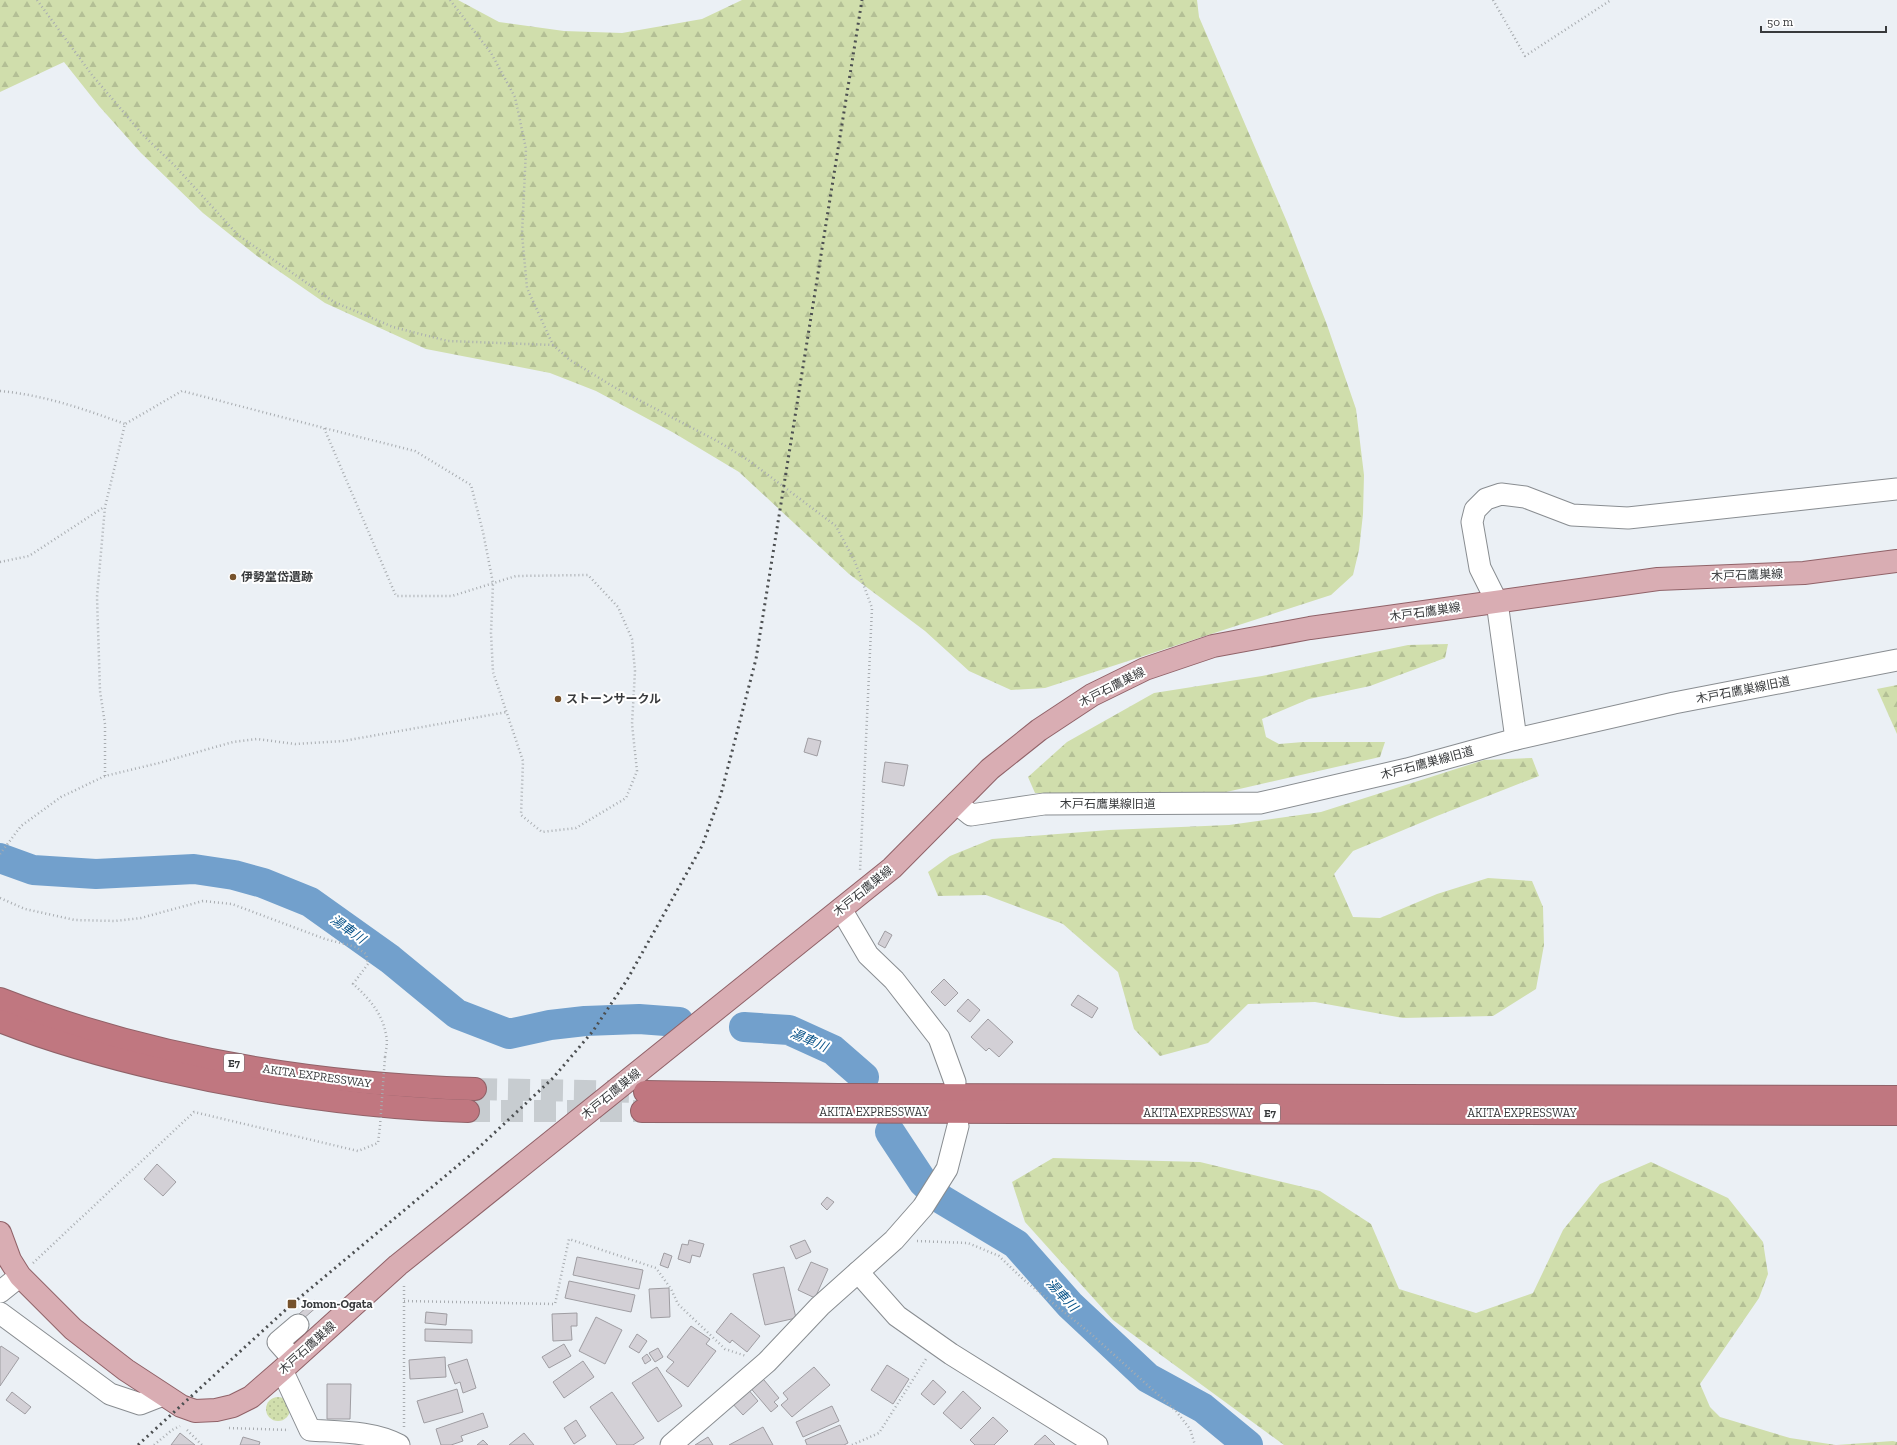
<svg xmlns="http://www.w3.org/2000/svg" width="1897" height="1445" font-family="'Zilla Slab','Noto Sans JP',serif">
  <defs>
    <pattern id="grass-dots" width="8" height="8" patternUnits="userSpaceOnUse"><rect width="8" height="8" fill="#d0deac"/><path d="M2 2h.1M6 6h.1" fill="none" stroke="#b3bf95" stroke-width="1.8" stroke-linecap="round"/></pattern>
    <pattern id="forest-firs" width="22" height="20" patternUnits="userSpaceOnUse"><rect width="22" height="20" fill="#d0deac"/><path d="M5 1l3.5 6h-7zM16 11l3.5 6h-7z" fill="#b3bf95"/></pattern>
  </defs>
  <rect width="100%" height="100%" fill="#ebf0f5"/>
  <circle fill="url(#grass-dots)" cx="278" cy="1409" r="12"/>
  <g fill="url(#forest-firs)">
    <polygon points="0,0 458,0 499,22 564,31 622,33 702,19 742,0 1197,0 1199,17 1287,222 1326,322 1356,409 1364,475 1363,514 1359,550 1353,575 1331,595 1045,688 1011,690 969,671 925,631 849,574 739,472 674,433 596,391 550,373 426,349 325,303 257,256 203,213 141,153 99,106 64,62 0,92"/>
    <polygon points="1448,644 1445,658 1370,686 1309,699 1262,719 1266,737 1279,744 1303,742 1385,742 1380,757 1222,793 1035,793 1028,777 1067,742 1154,693 1262,676 1408,645"/>
    <polygon points="1897,685 1897,734 1877,689"/>
    <polygon points="1532,758 1539,776 1437,816 1353,851 1334,874 1353,917 1380,918 1437,894 1488,878 1532,881 1543,907 1544,945 1536,989 1493,1016 1403,1018 1315,1002 1248,1004 1208,1043 1160,1056 1134,1029 1118,972 1063,924 986,895 938,896 928,872 950,856 992,839 1109,830 1229,825 1321,812 1484,760"/>
    <polygon points="1053,1158 1200,1162 1320,1191 1371,1224 1399,1289 1476,1313 1533,1293 1563,1230 1600,1184 1651,1162 1728,1198 1763,1242 1768,1274 1759,1298 1700,1384 1710,1407 1720,1417 1790,1438 1836,1445 1893,1441 1897,1442 1897,1445 1284,1445 1113,1320 1025,1222 1012,1182"/>
  </g>
  <g fill="none" stroke-linecap="round" stroke-linejoin="round">
    <g stroke="#72a0cc" stroke-width="30">
      <polyline points="0,858 33,870 96,874 194,869 234,875 263,883 310,902 390,959 457,1014 509,1034 550,1025 585,1021 639,1019 679,1022"/>
      <polyline points="744,1027 789,1030 833,1050 864,1077"/>
      <polyline points="890,1132 923,1182 941,1199 1016,1244 1070,1305 1148,1378 1203,1408 1248,1445"/>
    </g>
  </g>
  <g fill="#d3d0d6" stroke="#9f9da2">
    <polygon points="808,738 821,741 817,756 804,752"/>
    <polygon points="885,762 908,765 904,786 882,782"/>
    <polygon points="885,931 892,935 885,948 878,944"/>
    <polygon points="944,979 958,993 945,1006 931,992"/>
    <polygon points="1078,995 1098,1008 1092,1018 1071,1005"/>
    <polygon points="968,999 980,1010 970,1022 957,1011"/>
    <polygon points="988,1019 1013,1042 999,1057 989,1048 986,1051 971,1037"/>
    <polygon points="157,1164 176,1182 163,1196 144,1179"/>
    <polygon points="827,1197 834,1202 827,1210 821,1204"/>
    <polygon points="689,1240 704,1244 700,1257 692,1255 690,1263 678,1259 682,1244 688,1245"/>
    <polygon points="805,1240 811,1252 796,1259 790,1246"/>
    <polygon points="664,1253 672,1256 668,1268 660,1265"/>
    <polygon points="577,1257 643,1270 639,1289 573,1275"/>
    <polygon points="811,1262 828,1269 815,1298 798,1290"/>
    <polygon points="784,1267 796,1318 765,1325 753,1274"/>
    <polygon points="569,1281 635,1295 631,1312 565,1298"/>
    <polygon points="669,1288 670,1317 651,1318 649,1289"/>
    <polygon points="315,1300 319,1305 303,1319 299,1314"/>
    <polygon points="426,1312 447,1314 446,1325 425,1323"/>
    <polygon points="577,1313 577,1326 571,1326 572,1340 553,1341 552,1314"/>
    <polygon points="731,1313 760,1336 747,1352 732,1340 730,1343 716,1332"/>
    <polygon points="596,1317 622,1330 605,1364 579,1351"/>
    <polygon points="691,1326 710,1339 706,1344 716,1351 688,1387 666,1371 674,1362 667,1357"/>
    <polygon points="425,1329 472,1330 472,1343 425,1341"/>
    <polygon points="637,1334 647,1341 639,1353 629,1347"/>
    <polygon points="564,1344 571,1356 549,1368 542,1357"/>
    <polygon points="1,1346 19,1358 0,1386 0,1348"/>
    <polygon points="658,1348 663,1357 655,1362 649,1353"/>
    <polygon points="647,1354 651,1360 645,1364 642,1358"/>
    <polygon points="445,1357 446,1377 410,1379 409,1360"/>
    <polygon points="467,1359 476,1388 463,1393 460,1382 455,1384 448,1365"/>
    <polygon points="583,1361 594,1377 564,1398 553,1382"/>
    <polygon points="887,1365 909,1379 893,1404 871,1390"/>
    <polygon points="657,1367 682,1406 658,1422 632,1383"/>
    <polygon points="814,1367 830,1385 792,1417 781,1405 788,1399 783,1393"/>
    <polygon points="759,1374 779,1398 774,1402 778,1406 771,1412 748,1385"/>
    <polygon points="933,1380 946,1392 934,1405 921,1394"/>
    <polygon points="327,1384 351,1384 350,1419 327,1419"/>
    <polygon points="747,1388 758,1401 743,1415 731,1402"/>
    <polygon points="457,1389 463,1412 424,1423 417,1401"/>
    <polygon points="963,1391 981,1408 961,1429 943,1413"/>
    <polygon points="12,1392 31,1407 25,1414 6,1400"/>
    <polygon points="612,1392 644,1438 633,1445 617,1445 590,1407"/>
    <polygon points="832,1406 839,1421 803,1437 796,1422"/>
    <polygon points="483,1413 488,1427 461,1436 463,1441 451,1445 441,1445 436,1429"/>
    <polygon points="993,1417 1008,1431 994,1445 975,1445 970,1440"/>
    <polygon points="576,1420 586,1436 574,1444 564,1428"/>
    <polygon points="840,1425 848,1443 844,1445 807,1445 805,1440"/>
    <polygon points="763,1427 773,1445 729,1445"/>
    <polygon points="180,1433 195,1445 171,1445"/>
    <polygon points="524,1433 534,1445 509,1445"/>
    <polygon points="1045,1435 1055,1445 1034,1445"/>
    <polygon points="243,1437 260,1442 259,1445 240,1445"/>
    <polygon points="708,1437 713,1445 695,1445"/>
    <polygon points="483,1440 488,1445 477,1445"/>
  </g>
  <g fill="none" stroke-linecap="round" stroke-linejoin="round">
    <g stroke="#c7ccd0" stroke-width="22" stroke-dasharray="22 11" stroke-linecap="butt">
      <polyline points="475,1089 645,1092"/>
      <polyline points="468,1111 642,1111"/>
    </g>
    <g stroke="#898d91" stroke-width="23">
      <g id="minor">
        <polyline points="1516,739 1497,602 1480,568 1472,522 1475,510 1486,499 1501,494 1525,497 1572,515 1628,518 1897,489"/>
        <polyline points="956,803 971,815 1044,804 1260,803 1407,769 1516,739 1674,703 1897,660"/>
        <polyline points="841,909 868,955 894,980 939,1038 955,1082"/>
        <polyline points="858,1272 897,1316 951,1354 1097,1445"/>
        <polyline points="0,1292 20,1276"/>
        <polyline points="0,1313 110,1394 140,1404 163,1395"/>
        <polyline points="286,1351 278,1342 298,1325"/>
        <path d="M 282,1370 L 310,1430 C 339,1432 373,1431 399,1445"/>
        <polyline points="671,1445 767,1362 820,1306 894,1240 923,1207 947,1169 958,1126"/>
      </g>
    </g>
    <g stroke="#906268" stroke-width="24">
      <polyline id="major" points="0,1233 10,1260 20,1276 73,1329 126,1370 181,1406 195,1411 216,1410 233,1406 251,1397 282,1370 398,1265 892,868 990,769 1039,730 1092,695 1145,669 1213,646 1310,628 1658,579 1804,573 1897,561"/>
    </g>
    <g stroke="#906268" stroke-width="24">
      <g id="highway">
        <path d="M 0,999 C 151,1058 314,1084 475,1089"/>
        <path d="M 0,1021 C 53,1042 107,1057 163,1070 C 263,1093 365,1108 468,1111"/>
        <polyline points="645,1092 838,1095 1897,1097"/>
        <polyline points="642,1111 1897,1114"/>
      </g>
    </g>
    <g stroke="#a8acb0" stroke-width="2.5" stroke-dasharray="1 3" stroke-linecap="butt">
      <polyline points="37,0 92,75 143,135 175,166 238,235 334,302 393,327 448,341 553,345"/>
      <polyline points="450,0 491,53 515,97 526,149 522,234 527,288 553,345 570,360 614,387 719,442 748,460 836,526 855,562 872,608 860,871"/>
      <polyline points="1493,0 1525,56 1611,0"/>
      <path d="M 0,391 C 44,395 84,409 125,424"/>
      <polyline points="0,562 29,556 104,507"/>
      <polyline points="105,776 105,724 100,691 97,597 105,507 125,424 182,391 324,428 396,596 452,596 516,576 588,575 618,607 632,639 635,671 632,724 637,771 626,798 576,828 542,832 521,815 523,761 493,672 491,633 493,583 483,532 471,485 415,451 324,428"/>
      <polyline points="0,854 21,826 61,797 105,776 159,763 233,742 257,739 295,744 343,741 507,712"/>
      <path d="M 0,898 L 25,909 L 75,920 L 115,921 L 141,918 L 203,901 L 232,904 L 325,939 L 356,947 L 366,954 L 368,964 L 353,984 C 368,997 383,1014 386,1035 C 388,1042 386,1050 385,1057"/>
      <polyline points="917,1241 968,1243 999,1256 1024,1280 1090,1333 1176,1411 1190,1429 1195,1445"/>
      <polyline points="33,1263 194,1112 358,1151 378,1143 380,1126"/>
      <polyline points="404,1301 555,1304 569,1239 656,1268 671,1289 678,1304 725,1349 746,1356"/>
      <polyline points="404,1427 404,1286"/>
      <polyline points="229,1428 289,1430"/>
      <polyline points="187,1430 202,1445"/>
      <polyline points="154,1445 172,1430 180,1426"/>
      <polyline points="852,1445 879,1433 926,1359"/>
    </g>
    <use href="#minor" stroke="#fff" stroke-width="21"/>
    <use href="#major" stroke="#d9adb3" stroke-width="22"/>
    <use href="#highway" stroke="#c07780" stroke-width="22"/>
    <polyline stroke="#4c4f51" stroke-width="3" stroke-dasharray="2 4" stroke-linecap="butt" points="138,1445 292,1304 474,1152 553,1078 593,1031 627,980 702,846 721,794 756,659 862,0"/>
    <polyline stroke="#a8acb0" stroke-width="2.5" stroke-dasharray="1 3" stroke-linecap="butt" points="380,1126 385,1057"/>
  </g>
  <g fill="#76522c" stroke="#fff" stroke-width="1.5">
    <circle cx="233" cy="577" r="4"/>
    <circle cx="558" cy="699" r="4"/>
    <rect x="287" y="1299" width="10" height="10" rx="2"/>
  </g>
  <g text-anchor="middle" dominant-baseline="central" stroke-width="4" stroke-linejoin="round" paint-order="stroke">
    <g fill="#fff" stroke="#747576" stroke-width="1">
      <rect x="224" y="1054" width="20" height="18" rx="3"/>
      <rect x="1260" y="1104" width="20" height="18" rx="3"/>
    </g>
    <g font-size="11" font-weight="bold" fill="#383a3c">
      <text x="234" y="1063">E7</text>
      <text x="1270" y="1113">E7</text>
    </g>
    <g font-size="12" fill="#383a3c" stroke="#fff">
      <text transform="translate(1747 575) rotate(-2)">木戸石鷹巣線</text>
      <text transform="translate(1425 612) rotate(-8)">木戸石鷹巣線</text>
      <text transform="translate(1112 687) rotate(-27)">木戸石鷹巣線</text>
      <text transform="translate(1743 690) rotate(-11)">木戸石鷹巣線旧道</text>
      <text transform="translate(1427 763) rotate(-15)">木戸石鷹巣線旧道</text>
      <text x="1108" y="804">木戸石鷹巣線旧道</text>
      <text transform="translate(863 891) rotate(-39)">木戸石鷹巣線</text>
      <text transform="translate(317 1076) rotate(8)">AKITA EXPRESSWAY</text>
      <text transform="translate(611 1094) rotate(-39)">木戸石鷹巣線</text>
      <text x="874" y="1112">AKITA EXPRESSWAY</text>
      <text x="1198" y="1113">AKITA EXPRESSWAY</text>
      <text x="1522" y="1113">AKITA EXPRESSWAY</text>
      <text transform="translate(307 1348) rotate(-42)">木戸石鷹巣線</text>
    </g>
    <g font-size="12" font-weight="bold" fill="#383a3c" stroke="#fff" text-anchor="start">
      <text x="241" y="577">伊勢堂岱遺跡</text>
      <text x="566" y="699">ストーンサークル</text>
      <text x="301" y="1304">Jomon-Ogata</text>
    </g>
    <g font-size="13" font-style="italic" fill="#045087" stroke="#fff">
      <text transform="translate(348 929) rotate(35)">湯車川</text>
      <text transform="translate(809 1040) rotate(23)">湯車川</text>
      <text transform="translate(1062 1295) rotate(47)">湯車川</text>
    </g>
  </g>
  <path d="M1761 26v6h125v-6" fill="none" stroke="#383a3c" stroke-width="2"/>
  <text x="1767" y="26" font-size="12" fill="#383a3c" stroke="#ffffff" stroke-width="3" paint-order="stroke">50 m</text>
</svg>
